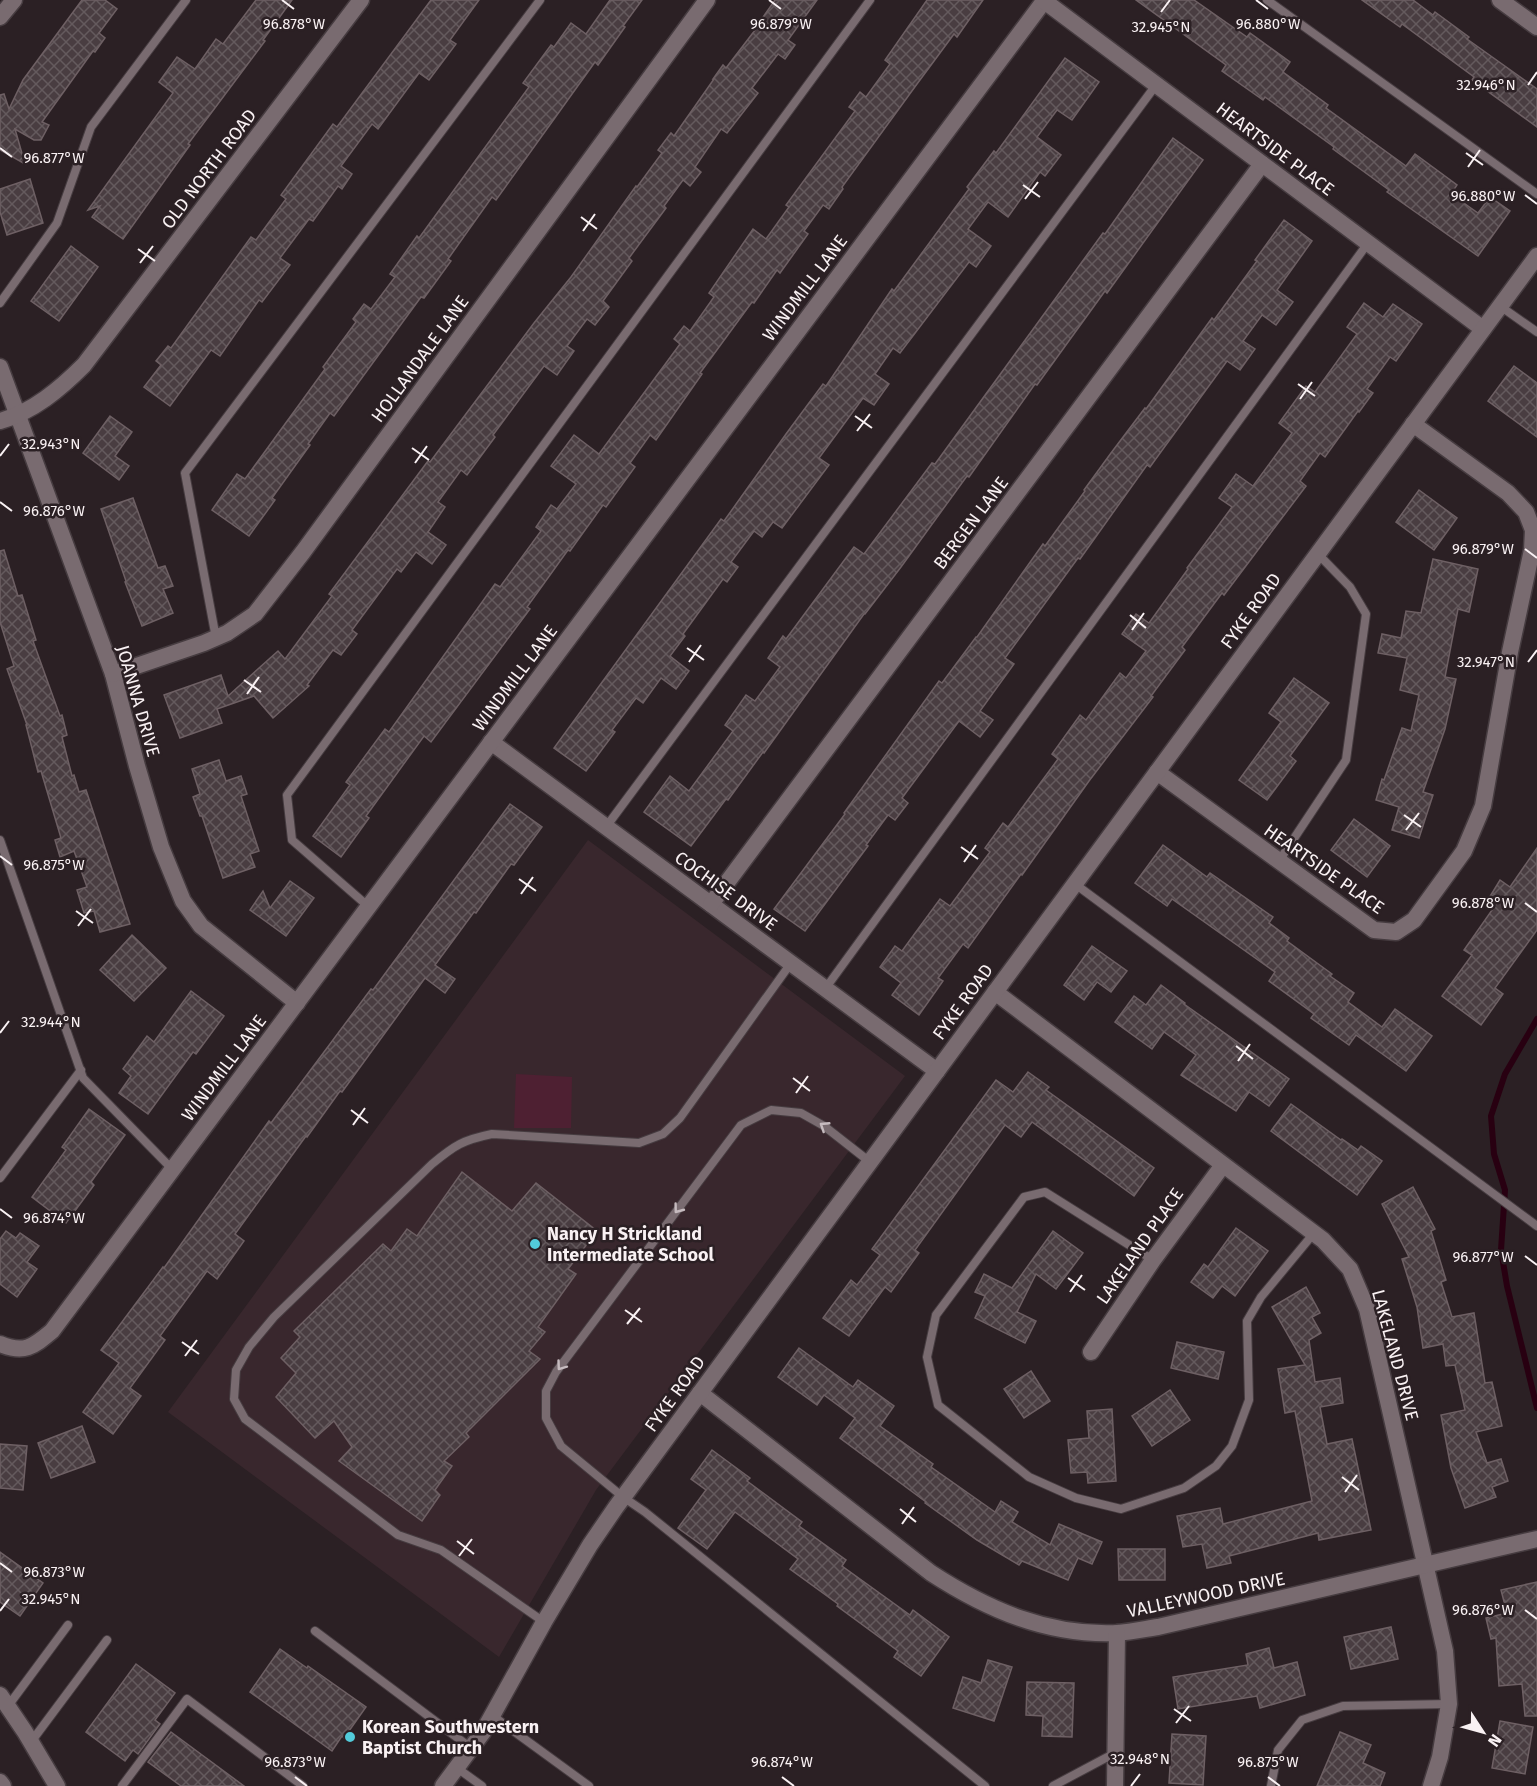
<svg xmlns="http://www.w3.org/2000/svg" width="1537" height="1786" font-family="'Fira Sans',sans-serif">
  <defs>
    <pattern id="building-cross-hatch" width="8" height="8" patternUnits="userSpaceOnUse" patternTransform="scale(1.5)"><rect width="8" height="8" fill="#493d41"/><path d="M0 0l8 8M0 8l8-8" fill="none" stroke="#645a5d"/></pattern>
  </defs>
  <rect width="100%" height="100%" fill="#2b2024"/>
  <polygon fill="#39272d" points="588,840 905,1076 596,1490 499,1657 168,1412"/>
  <polygon fill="#4e2032" points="516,1074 572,1077 571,1128 514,1128"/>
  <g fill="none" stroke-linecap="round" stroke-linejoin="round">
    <polyline stroke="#280011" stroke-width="6" points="1537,1019 1505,1074 1491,1116 1494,1154 1505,1190 1501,1250 1507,1286 1537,1408"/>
  </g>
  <g fill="url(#building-cross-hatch)" stroke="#6e6064" stroke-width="1.5">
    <polygon points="82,0 105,0 117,9 99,33 105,38 95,52 93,51 42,122 49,125 41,140 34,140 15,129 25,164 0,150 0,95 4,94 9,109 23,80"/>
    <polygon points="256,0 292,0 263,40 265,41 188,144 190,145 123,239 92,217 100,206 88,210 173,93 159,82 177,57 195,69 216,39 223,44"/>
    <polygon points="431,0 479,0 450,40 456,44 429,80 419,73 378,129 372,124 341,166 352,174 342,189 338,186 313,221 309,219 280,258 290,265 262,302 259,300 220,356 211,350 170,406 144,387 161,365 156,361 168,346 171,348 251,237 256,240 286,199 281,195 333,124 337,127"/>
    <polygon points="610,0 642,0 623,26 625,27 598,65 595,62 496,200 492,197 448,259 451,261 424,298 421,297 334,416 330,413 308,444 310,445 272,498 275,500 249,536 212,510 237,474 245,479 325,369 323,367 356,322 353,319 364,304 371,309 395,277 390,274 417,236 419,238 529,87 523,83 551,45 554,47 571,23 586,34"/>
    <polygon points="775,0 817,0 788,40 795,45 785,59 778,54 752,88 758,93 727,133 721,129 695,167 701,172 690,186 683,180 664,206 666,208 629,258 632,261 603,301 609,307 595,325 587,319 567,346 574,351 557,375 544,366 493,435 495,437 467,475 461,470 438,502 445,507 428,532 446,545 432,564 416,552 401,572 397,569 352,630 357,634 341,655 333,650 307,685 309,686 273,718 254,696 217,709 222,723 180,738 164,695 221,675 228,696 278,651 285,659 332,596 329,594 428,461 430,462 534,323 571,277 636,186 637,187 662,153 658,150 671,133 674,136 714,79 713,79 723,65 726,68 762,21 761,20"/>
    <polygon points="927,0 983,0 957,37 954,34 917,84 842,187 843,189 829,209 823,205 804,231 808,234 780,273 777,270 754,303 752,302 700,373 702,374 656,440 650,435 630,463 635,467 606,507 603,505 570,551 568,550 527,607 530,609 431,742 424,736 366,816 369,818 341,857 313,836 350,785 346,782 385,729 389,732 495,584 500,587 541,531 536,527 551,505 557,509 576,484 551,466 574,435 599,454 680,344 674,339 684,326 690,331 714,297 709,293 753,229 766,239 789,207 786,205 855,111 849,107 860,92 866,97 890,64 885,60"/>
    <polygon points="1136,0 1194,0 1247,37 1250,33 1290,62 1283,72 1328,105 1326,108 1406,166 1415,154 1457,185 1451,194 1478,213 1490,197 1510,211 1478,256 1387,192 1389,190 1333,149 1334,147 1265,97 1263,100 1222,71 1226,65"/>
    <polygon points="1362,0 1413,0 1433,15 1435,12 1469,37 1467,39 1537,89 1537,127 1472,80 1474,77 1402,24 1400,27"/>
    <polygon points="1065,58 1099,82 1072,120 1057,110 1037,137 1061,155 1045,176 1040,172 1008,217 988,202 968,229 991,246 976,267 969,262 900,353 893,348 875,374 889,384 874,405 863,398 819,458 829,465 782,528 773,522 762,537 754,531 731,562 738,567 727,582 723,579 683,634 685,636 670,656 689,671 676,689 661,678 643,703 636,698 612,730 615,732 586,771 554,748 721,519 724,521 786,434 823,384 826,386 892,289 894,291 969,189 967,187 994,151 996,153"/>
    <polygon points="1173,138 1203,160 1107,293 1105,291 1037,385 1035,384 969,477 967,476 901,567 865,614 864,614 764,753 763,752 728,800 726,799 691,846 644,812 670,776 689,791 733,731 725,725 746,695 755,701 780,667 768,658 783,636 786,639 854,547 864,554 932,463 935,464 1103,233 1105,234"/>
    <polygon points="30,179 43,223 7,235 0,212 0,189"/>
    <polygon points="1284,220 1312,241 1277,290 1293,302 1276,325 1262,315 1243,341 1255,349 1240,370 1227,361 1150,467 1147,465 1080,559 1078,558 1005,658 1014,664 980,711 993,720 980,737 959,721 902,798 908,803 895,820 888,815 866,845 868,846 805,931 774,909 845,814 844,813 939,681 942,683 976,637 977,637 1043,544 1045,546 1085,491 1084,490 1111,453 1145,408 1146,409 1212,318 1214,320 1257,261 1255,260"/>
    <polygon points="71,246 98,267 59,321 31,301"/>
    <polygon points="1364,303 1383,317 1393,304 1422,324 1396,361 1390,357 1367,389 1373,393 1359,412 1358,411 1325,457 1320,453 1300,481 1306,486 1224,595 1222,593 1182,647 1185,650 1151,696 1153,697 1089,781 1022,875 1021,874 968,948 963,944 938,978 943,981 919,1015 892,995 901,983 880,967 895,946 902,951 940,899 950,906 990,852 985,848 1003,823 1008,827 1058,759 1052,754 1080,715 1086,720 1120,673 1126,678 1146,651 1122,634 1136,614 1149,623 1188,569 1187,568 1232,507 1219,498 1236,474 1253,486 1292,433 1279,423 1306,386 1315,392 1357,334 1347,327"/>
    <polygon points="1514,366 1537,383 1537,437 1488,401"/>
    <polygon points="110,416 132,432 115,456 129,466 119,480 83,453"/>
    <polygon points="1419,490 1457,518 1434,550 1396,522"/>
    <polygon points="133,498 158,568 165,566 173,586 163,589 173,613 142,626 125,582 126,581 101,509"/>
    <polygon points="4,550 18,596 22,595 36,640 33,641 60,716 62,715 67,735 62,737 72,776 74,775 79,792 86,790 130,924 100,932 94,911 84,913 77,890 87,887 74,851 60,857 55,840 61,838 41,771 38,772 26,725 27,725 7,669 14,666 0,622 0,551"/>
    <polygon points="1433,559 1478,569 1469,612 1458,609 1445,677 1456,679 1445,729 1423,792 1433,795 1419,838 1392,830 1399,807 1376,800 1382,779 1384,780 1402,728 1411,731 1419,695 1400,690 1407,658 1378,653 1382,634 1401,638 1406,611 1421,613"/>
    <polygon points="1294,678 1329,703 1290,756 1296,761 1267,800 1239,780 1281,722 1269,713"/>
    <polygon points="219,760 226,781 241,776 247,794 241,796 259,851 250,854 255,867 223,878 202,816 200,816 193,797 200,794 192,769"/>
    <polygon points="510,804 542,827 514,865 511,864 476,913 474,912 435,965 455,979 445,993 425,978 342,1092 340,1091 307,1137 306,1136 235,1234 244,1241 217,1279 207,1271 160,1336 165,1340 130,1388 141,1396 113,1434 83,1412 119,1363 101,1350 163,1267 164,1268 269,1121 271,1123 371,989 373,990"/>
    <polygon points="1354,819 1390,846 1367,877 1331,850"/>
    <polygon points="1163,845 1207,877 1210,873 1273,917 1269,923 1289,938 1287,941 1332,974 1330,976 1354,993 1348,1002 1382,1027 1395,1009 1432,1036 1406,1071 1356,1035 1349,1045 1311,1018 1314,1014 1269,981 1275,972 1172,899 1167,906 1135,883"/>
    <polygon points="1537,848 1537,930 1495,988 1503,994 1481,1025 1442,996 1472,955 1464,950 1497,903 1489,898 1500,880 1510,887"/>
    <polygon points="290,881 314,898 286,936 250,910 263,891 270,908"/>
    <polygon points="132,935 166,968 134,1001 100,970"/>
    <polygon points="1092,946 1127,971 1111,992 1097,982 1084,1000 1064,985"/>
    <polygon points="1161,985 1185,1003 1184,1004 1289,1079 1269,1106 1249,1092 1236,1111 1181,1075 1196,1055 1164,1032 1152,1049 1115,1022 1134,996 1146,1005"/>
    <polygon points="191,991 224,1016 196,1054 193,1052 148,1114 119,1093 131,1076 123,1069 147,1036 154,1042"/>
    <polygon points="1028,1072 1049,1087 1046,1090 1154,1168 1134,1196 1032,1122 1021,1137 1005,1125 915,1250 919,1253 891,1292 885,1287 849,1336 823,1318 851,1280 857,1285 880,1255 872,1249 996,1080 1013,1092"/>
    <polygon points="1291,1104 1341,1140 1342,1139 1358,1150 1361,1146 1382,1161 1357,1195 1271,1131"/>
    <polygon points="89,1109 125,1135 91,1182 94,1185 66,1223 32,1197 66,1150 62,1147"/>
    <polygon points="462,1172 512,1211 536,1183 597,1231 568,1269 576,1274 538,1327 545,1332 529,1351 540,1359 466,1433 469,1437 444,1461 452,1466 435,1490 440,1495 422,1521 339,1461 352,1447 334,1421 315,1438 276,1397 296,1373 281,1358 300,1337 294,1331 383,1244 391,1251 407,1229 417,1236"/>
    <polygon points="1413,1187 1435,1229 1431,1231 1446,1280 1441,1282 1452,1317 1474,1313 1485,1383 1492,1382 1502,1426 1476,1432 1487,1463 1501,1459 1508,1481 1492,1487 1496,1497 1465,1508 1451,1468 1441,1415 1465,1410 1455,1365 1446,1366 1443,1344 1423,1348 1417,1307 1402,1259 1409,1257 1382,1204"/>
    <polygon points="1236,1228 1268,1251 1235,1296 1222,1286 1213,1298 1191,1282 1204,1264 1208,1267"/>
    <polygon points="6,1231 16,1238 20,1233 39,1246 27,1262 37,1269 17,1297 0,1284 0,1239"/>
    <polygon points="1053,1231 1083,1253 1056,1289 1036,1274 1017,1312 1036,1321 1025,1343 975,1318 985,1296 975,1292 984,1274 1012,1288"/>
    <polygon points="1306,1287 1320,1313 1312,1317 1321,1333 1309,1340 1315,1382 1340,1378 1343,1403 1320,1407 1327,1444 1352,1439 1371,1530 1319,1540 1318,1533 1229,1556 1231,1563 1207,1568 1202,1544 1183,1547 1177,1516 1220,1508 1223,1524 1312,1501 1295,1411 1285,1413 1278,1369 1305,1365 1272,1307"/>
    <polygon points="1177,1342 1224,1352 1218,1379 1171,1368"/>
    <polygon points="799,1348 853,1387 858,1380 894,1406 880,1426 933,1464 931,1467 995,1512 1001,1501 1018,1512 1012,1522 1050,1545 1059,1524 1102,1542 1092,1564 1078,1558 1068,1580 1022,1561 1019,1565 977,1540 925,1503 926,1502 840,1438 855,1418 824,1395 817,1405 778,1377"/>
    <polygon points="1031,1371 1050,1401 1024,1418 1004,1389"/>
    <polygon points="1170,1390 1190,1420 1152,1446 1132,1416"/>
    <polygon points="1112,1409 1116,1481 1088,1483 1087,1472 1071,1473 1068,1440 1089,1438 1087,1411"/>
    <polygon points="82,1426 95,1462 51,1478 38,1443"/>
    <polygon points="0,1444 27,1446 23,1490 0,1488"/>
    <polygon points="712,1450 750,1478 747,1481 802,1522 799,1526 846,1560 842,1566 910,1615 913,1610 949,1637 921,1676 894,1657 898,1651 837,1606 838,1604 790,1569 798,1559 735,1512 707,1549 678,1528 706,1490 691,1479"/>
    <polygon points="1118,1549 1165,1549 1165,1580 1119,1580"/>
    <polygon points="0,1552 43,1583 20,1616 0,1602"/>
    <polygon points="1537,1582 1537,1716 1525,1716 1522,1684 1499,1686 1496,1638 1491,1639 1486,1618 1507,1613 1501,1590"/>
    <polygon points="1391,1627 1398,1659 1351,1669 1344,1637"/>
    <polygon points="1269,1648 1274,1668 1297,1662 1305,1695 1260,1708 1257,1696 1178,1709 1173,1677 1248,1665 1246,1654"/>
    <polygon points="280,1649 307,1668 308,1666 366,1707 344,1738 342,1736 332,1751 250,1692"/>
    <polygon points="988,1660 1012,1667 994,1721 953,1708 963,1677 981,1683"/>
    <polygon points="136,1664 175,1693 155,1720 160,1724 138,1754 133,1750 125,1761 86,1732"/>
    <polygon points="1027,1682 1074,1683 1072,1737 1042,1736 1043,1716 1026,1715"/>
    <polygon points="1500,1721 1533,1727 1525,1774 1492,1768"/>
    <polygon points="171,1732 244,1786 181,1786 148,1762"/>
    <polygon points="1340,1732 1371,1745 1363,1763 1385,1773 1380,1786 1317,1786"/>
    <polygon points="1172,1734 1206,1736 1203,1785 1169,1783"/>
  </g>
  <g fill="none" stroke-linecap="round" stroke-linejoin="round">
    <g stroke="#463c40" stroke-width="10">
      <g id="service">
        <polyline points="1267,0 1537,194"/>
        <polyline points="0,303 57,223 91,127 186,0"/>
        <polyline points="1500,306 1537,332"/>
        <polyline points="216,638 185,473 540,0"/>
        <polyline points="606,827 1156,85"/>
        <polyline points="0,840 83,1078 173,1170"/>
        <polyline points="1279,861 1346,760 1366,614 1350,587 1318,554"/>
        <polyline points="1075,884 1537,1226"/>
        <polyline points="369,907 292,840 287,795 870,0"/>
        <polyline points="825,989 1368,243"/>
        <polyline points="870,1162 824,1126 801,1113 771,1110 741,1125 556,1372 546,1391 546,1418 561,1446 623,1497 645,1512 985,1786"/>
        <polyline points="0,1178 81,1070"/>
        <polyline points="1153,1260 1045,1192 1024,1197 936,1315 927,1357 938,1405 1029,1477 1076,1498 1121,1509 1184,1488 1216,1466 1232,1446 1249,1400 1247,1321 1261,1297 1314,1233"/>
        <path d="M 544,1622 L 441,1550 L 398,1535 L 245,1419 L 234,1399 L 236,1370 L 249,1347 L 274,1317 L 432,1164 C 455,1145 463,1140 492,1134 L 639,1143 L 663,1134 L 680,1118 L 791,963"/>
        <polyline points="315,1631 471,1748"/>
        <polyline points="8,1706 68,1625"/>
        <polyline points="493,1716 589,1786"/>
        <polyline points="31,1742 107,1640"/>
        <polyline points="457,1768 482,1786"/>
        <polyline points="122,1786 187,1699 303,1786"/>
        <polyline points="1053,1786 1115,1753"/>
        <polyline points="1271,1786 1278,1750 1302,1720 1343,1706 1449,1704"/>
      </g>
    </g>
    <g stroke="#463c40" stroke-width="19">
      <g id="minor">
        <polyline points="1500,0 1537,27"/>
        <polyline points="0,17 14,0"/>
        <polyline points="0,367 113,674 137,766 161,847 183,901 201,926 297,1003"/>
        <path d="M 0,421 C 33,412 60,389 84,365 L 361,0"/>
        <polyline points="113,674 204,643 227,633 255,614 303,552 707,0"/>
        <polyline points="491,742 937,1071"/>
        <polyline points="1157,772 1374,930 1396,932 1414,920 1464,851 1483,806 1510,652 1532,550 1533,530 1526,512 1508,493 1413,424"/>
        <polyline points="711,904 1262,164"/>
        <polyline points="995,992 1323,1240 1350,1269 1367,1309 1445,1651 1449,1704 1440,1757 1431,1786"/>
        <path d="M 0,1344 C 24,1354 33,1347 52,1331 L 1044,1"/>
        <polyline points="1091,1352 1153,1260 1223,1165"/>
        <path d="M 700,1393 L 931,1573 C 988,1610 1048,1636 1117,1633 C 1131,1632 1145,1629 1158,1627 L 1537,1539"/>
        <polyline points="1115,1786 1117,1633"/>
      </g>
    </g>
    <g stroke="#463c40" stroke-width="19">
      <g id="tertiary">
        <polyline points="1043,0 1483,329"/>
        <polyline points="443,1786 483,1732 544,1622 590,1545 616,1507 1537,256"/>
      </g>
    </g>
    <g stroke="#463c40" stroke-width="19">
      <g id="secondary">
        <polyline points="0,1695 25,1732 57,1786"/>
        <polyline points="0,1782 3,1786"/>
      </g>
    </g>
    <use href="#service" stroke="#796b70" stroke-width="8"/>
    <use href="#minor" stroke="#796b70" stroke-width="16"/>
    <use href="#tertiary" stroke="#796b70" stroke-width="16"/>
    <use href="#secondary" stroke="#796b70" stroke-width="16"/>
  </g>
  <defs><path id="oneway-chevron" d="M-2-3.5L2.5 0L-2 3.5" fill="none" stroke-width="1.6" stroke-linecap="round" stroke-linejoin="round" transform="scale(1.5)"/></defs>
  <g stroke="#c6bbbf">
    <use href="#oneway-chevron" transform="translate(824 1126) rotate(-147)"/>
    <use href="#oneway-chevron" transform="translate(678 1209) rotate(127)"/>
    <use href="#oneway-chevron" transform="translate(561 1366) rotate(126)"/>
  </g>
  <path fill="none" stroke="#f9f1f3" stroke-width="2" d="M 282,0 L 294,9M 769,0 L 781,9M 1256,0 L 1268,9M 1161,12 L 1170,0M 1528,85 L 1537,72M 0,148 L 12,157M 1466,153 L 1483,165M 1468,167 L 1480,150M 1023,185 L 1040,197M 1525,195 L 1537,204M 1025,199 L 1038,182M 581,217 L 597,229M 583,231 L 595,214M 138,249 L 155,261M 140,263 L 153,246M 1298,384 L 1315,396M 1300,399 L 1312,382M 855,416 L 872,428M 857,431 L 870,414M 412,448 L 429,460M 0,456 L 9,444M 415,463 L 427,446M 0,502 L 12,511M 1525,549 L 1537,558M 1130,615 L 1146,628M 1132,630 L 1144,613M 687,648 L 704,660M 689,662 L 701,645M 1528,662 L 1537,650M 244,680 L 261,692M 247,694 L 259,677M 1404,815 L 1421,827M 1406,830 L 1419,813M 961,847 L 978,859M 0,856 L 12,865M 964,862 L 976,845M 519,879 L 536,891M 521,894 L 533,877M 1525,903 L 1537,912M 76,911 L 93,923M 78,926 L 91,909M 0,1033 L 9,1021M 1236,1046 L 1253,1059M 1238,1061 L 1250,1044M 793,1078 L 810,1091M 796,1093 L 808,1076M 351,1110 L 368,1123M 353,1125 L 365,1108M 0,1209 L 12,1218M 1525,1256 L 1537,1265M 1068,1278 L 1085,1290M 1070,1292 L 1082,1275M 625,1310 L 642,1322M 627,1324 L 640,1308M 182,1342 L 199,1354M 185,1356 L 197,1340M 1342,1477 L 1359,1490M 1345,1492 L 1357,1475M 900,1509 L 916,1522M 902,1524 L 914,1507M 457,1541 L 474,1554M 459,1556 L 472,1539M 0,1563 L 12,1572M 1525,1610 L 1537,1619M 0,1611 L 9,1599M 1174,1709 L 1191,1721M 1176,1723 L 1189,1706M 295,1777 L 307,1786M 782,1777 L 794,1786M 1268,1777 L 1280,1786M 1131,1786 L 1140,1774"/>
  <g fill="#52cbda" stroke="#2b2024" stroke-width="2">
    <circle cx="535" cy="1244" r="6"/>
    <circle cx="350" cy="1737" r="6"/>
  </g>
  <g text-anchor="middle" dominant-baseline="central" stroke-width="5" stroke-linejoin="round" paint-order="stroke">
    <g font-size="18" fill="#f9f1f3" stroke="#2b2024">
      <text transform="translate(1275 149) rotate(37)">HEARTSIDE PLACE</text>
      <text transform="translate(209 169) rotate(-53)">OLD NORTH ROAD</text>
      <text transform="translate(805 288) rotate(-53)">WINDMILL LANE</text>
      <text transform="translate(420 359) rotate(-54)">HOLLANDALE LANE</text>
      <text transform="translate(971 523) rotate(-53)">BERGEN LANE</text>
      <text transform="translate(1251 611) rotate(-54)">FYKE ROAD</text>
      <text transform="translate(515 678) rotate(-53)">WINDMILL LANE</text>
      <text transform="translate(138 701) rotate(74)">JOANNA DRIVE</text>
      <text transform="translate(1324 869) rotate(35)">HEARTSIDE PLACE</text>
      <text transform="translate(726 891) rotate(36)">COCHISE DRIVE</text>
      <text transform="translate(963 1002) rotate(-54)">FYKE ROAD</text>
      <text transform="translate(224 1068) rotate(-53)">WINDMILL LANE</text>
      <text transform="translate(1140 1246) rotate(-55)">LAKELAND PLACE</text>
      <text transform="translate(1395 1355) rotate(75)">LAKELAND DRIVE</text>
      <text transform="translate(675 1394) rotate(-54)">FYKE ROAD</text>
      <text transform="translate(1206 1595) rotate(-12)">VALLEYWOOD DRIVE</text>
    </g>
    <g font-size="18" font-weight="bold" fill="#f9f1f3" stroke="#2b2024" text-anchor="start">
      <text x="547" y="1234">Nancy H Strickland<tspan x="547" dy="21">Intermediate School</tspan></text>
      <text x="362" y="1727">Korean Southwestern<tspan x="362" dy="21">Baptist Church</tspan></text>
    </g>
  </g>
  <g font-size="15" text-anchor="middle" fill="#f9f1f3" stroke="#2b2024" stroke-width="5" stroke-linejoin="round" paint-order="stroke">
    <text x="294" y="29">96.878°W</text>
    <text x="781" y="29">96.879°W</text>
    <text x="1268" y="29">96.880°W</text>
    <text x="1161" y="32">32.945°N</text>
    <text x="1486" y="90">32.946°N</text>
    <text x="54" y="163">96.877°W</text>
    <text x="1483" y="201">96.880°W</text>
    <text x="51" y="449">32.943°N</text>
    <text x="54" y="516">96.876°W</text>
    <text x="1483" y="554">96.879°W</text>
    <text x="1486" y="667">32.947°N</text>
    <text x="54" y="870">96.875°W</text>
    <text x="1483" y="908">96.878°W</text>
    <text x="51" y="1027">32.944°N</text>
    <text x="54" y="1223">96.874°W</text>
    <text x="1483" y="1262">96.877°W</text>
    <text x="54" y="1577">96.873°W</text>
    <text x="51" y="1604">32.945°N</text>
    <text x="1483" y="1615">96.876°W</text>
    <text x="1140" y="1764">32.948°N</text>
    <text x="295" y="1767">96.873°W</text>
    <text x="782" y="1767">96.874°W</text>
    <text x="1268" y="1767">96.875°W</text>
  </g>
  <g transform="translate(1483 1732) rotate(126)" stroke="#2b2024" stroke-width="4.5" paint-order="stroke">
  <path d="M0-4.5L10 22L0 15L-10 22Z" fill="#f9f1f3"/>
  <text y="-9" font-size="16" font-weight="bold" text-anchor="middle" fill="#f9f1f3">N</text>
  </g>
</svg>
